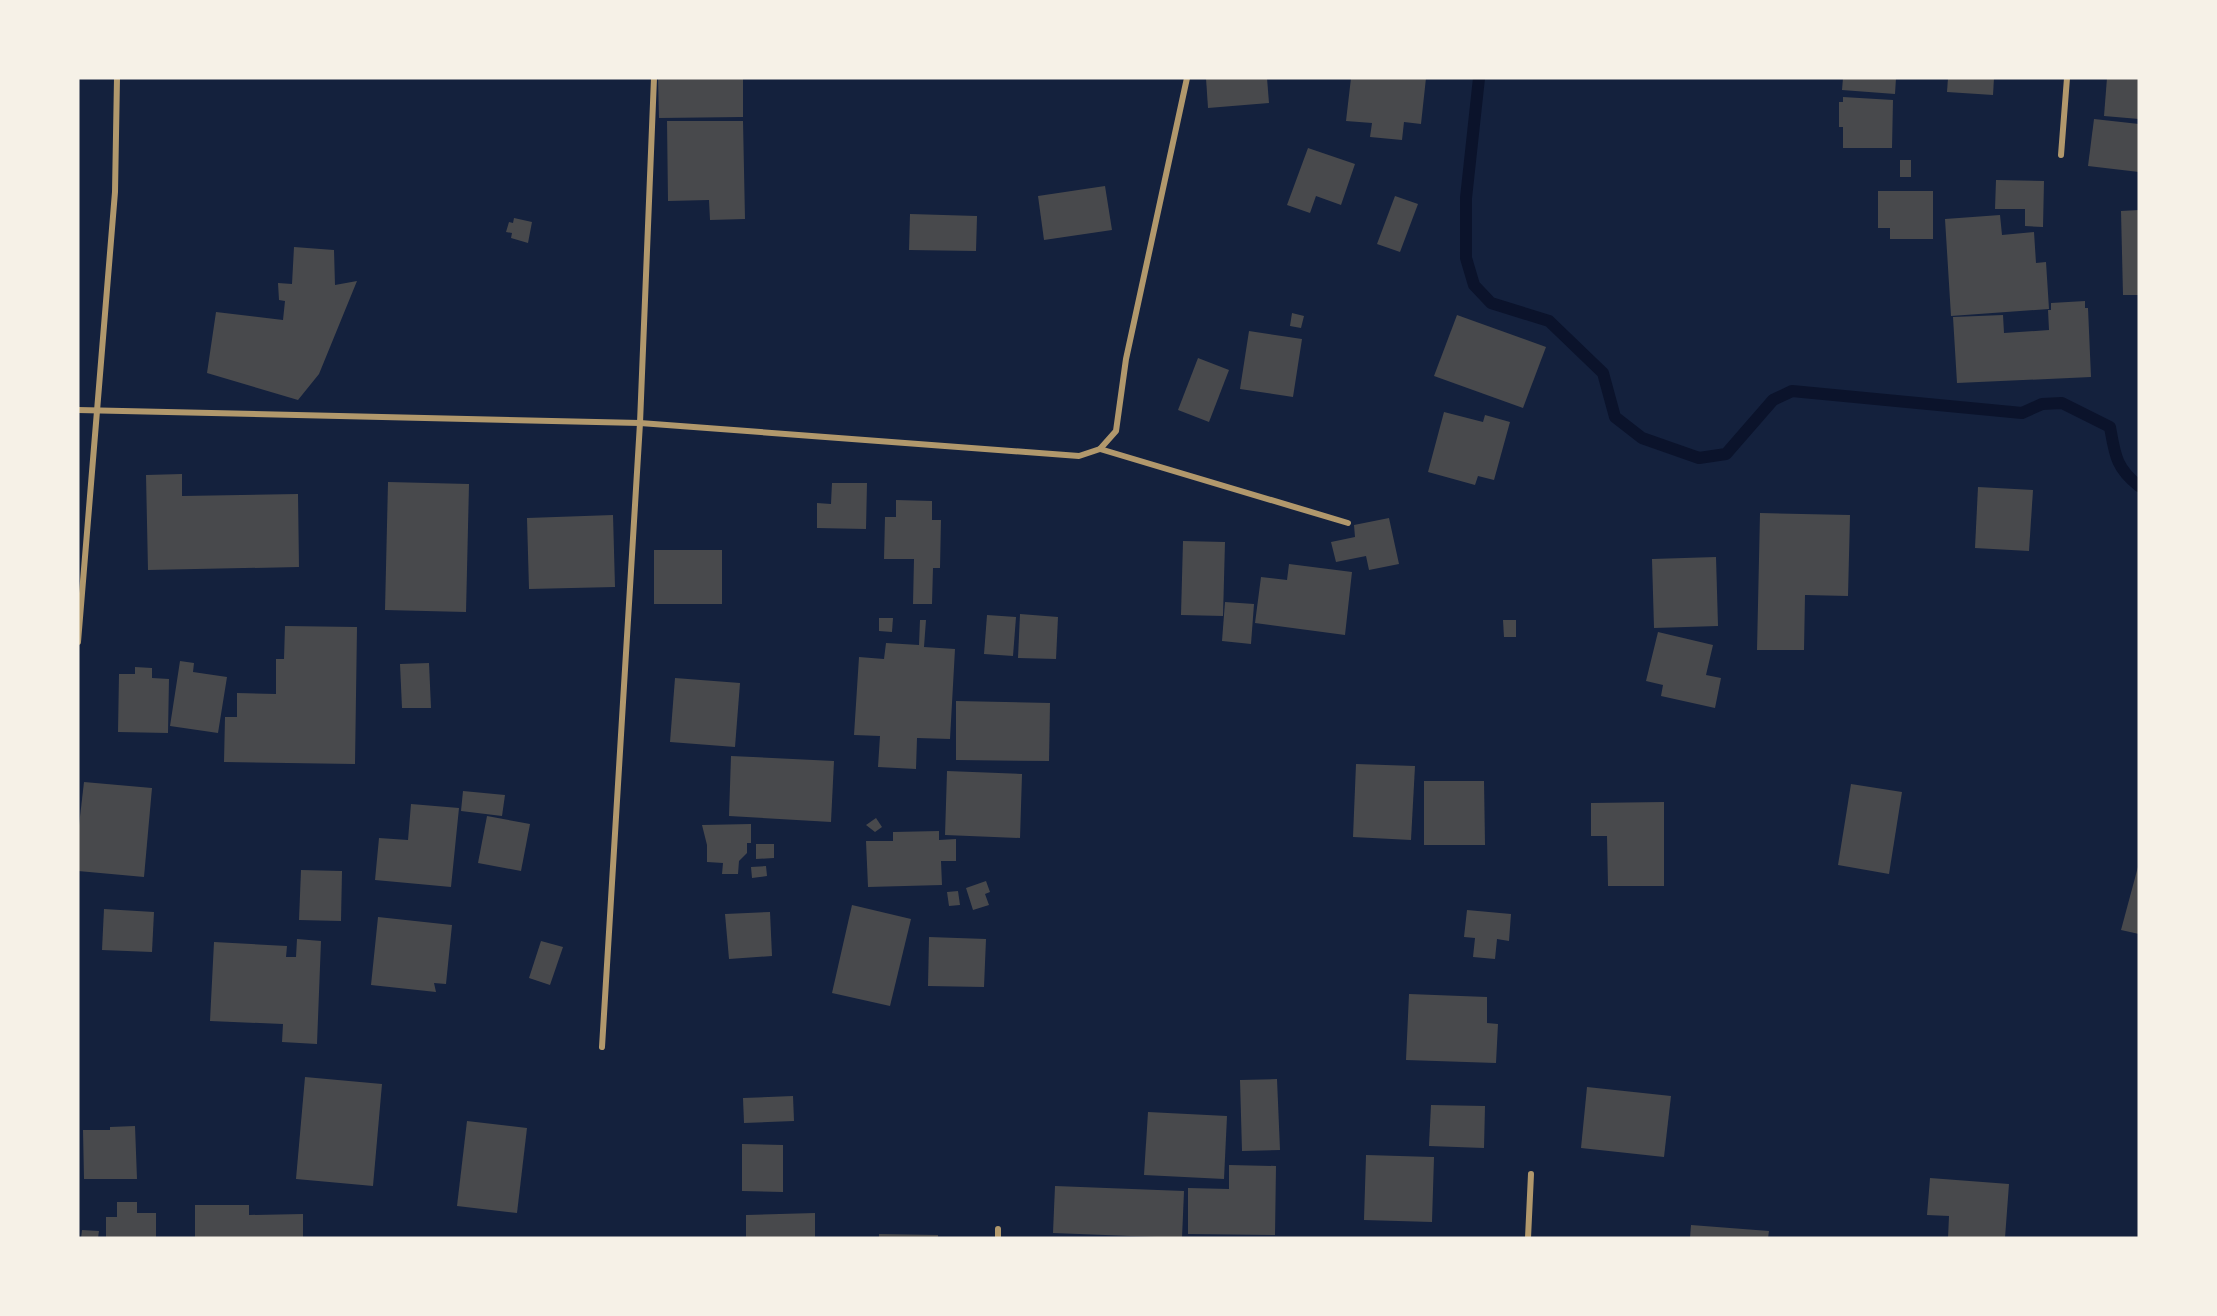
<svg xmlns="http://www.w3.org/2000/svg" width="2217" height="1316" font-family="Spectral,serif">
  <rect width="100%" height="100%" fill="#14213d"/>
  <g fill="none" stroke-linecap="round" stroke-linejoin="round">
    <path stroke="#0b132b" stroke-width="12" d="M 1479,78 L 1466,198 L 1466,258 L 1474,285 L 1491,303 L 1549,321 L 1603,373 L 1615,417 L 1642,438 L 1699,458 L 1726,454 L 1773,400 L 1792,391 L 2022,413 L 2042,404 L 2062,403 L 2110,427 C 2115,455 2116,468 2139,486"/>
  </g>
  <g fill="#48494c">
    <polygon points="658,78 743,78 743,117 659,118"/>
    <polygon points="1206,78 1267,78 1269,103 1208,108"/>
    <polygon points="1351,78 1426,78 1421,124 1404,122 1402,140 1370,137 1372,123 1346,121"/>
    <polygon points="1843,78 1896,78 1895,94 1842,90"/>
    <polygon points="1948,78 1994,78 1993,95 1947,92"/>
    <polygon points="2107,78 2139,78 2139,119 2104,116"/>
    <polygon points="1843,97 1893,100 1892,148 1843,148 1843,127 1839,127 1839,102 1843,102"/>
    <polygon points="2094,119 2139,124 2139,172 2088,166"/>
    <polygon points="667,121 743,121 745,219 710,220 709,200 668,201"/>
    <polygon points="1308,148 1355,164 1341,205 1316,196 1310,213 1287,205"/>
    <rect x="1900" y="160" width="11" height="17"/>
    <polygon points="1996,180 2044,181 2043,227 2025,226 2025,209 1995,209"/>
    <polygon points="1105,186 1112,230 1044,240 1038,196"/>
    <polygon points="1878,191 1933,191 1933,239 1890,239 1890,228 1878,228"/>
    <polygon points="1395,196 1418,204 1400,252 1377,244"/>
    <polygon points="2139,210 2139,295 2123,295 2121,211"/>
    <polygon points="910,214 977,216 976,251 909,250"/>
    <polygon points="2000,215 2002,235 2034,232 2036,263 2046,262 2049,309 1951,316 1945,219"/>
    <polygon points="514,218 532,222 528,243 511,238 512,233 506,232 509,222 513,223"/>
    <polygon points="294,247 334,250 335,285 357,281 319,374 298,400 207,373 216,312 283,320 285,301 279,300 278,283 292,284"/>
    <polygon points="2085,301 2085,308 2088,308 2091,377 1957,383 1953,317 2003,315 2004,333 2049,330 2048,310 2051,310 2051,303"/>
    <polygon points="1292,313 1304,316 1301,328 1290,326"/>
    <polygon points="1457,315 1546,347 1523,408 1434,376"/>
    <polygon points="1249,331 1302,339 1293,397 1240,389"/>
    <polygon points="1198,358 1229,370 1209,422 1178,410"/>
    <polygon points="1444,412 1483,422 1485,415 1510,422 1494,480 1478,476 1475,485 1428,472"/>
    <polygon points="182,474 182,496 298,494 299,567 148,570 146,475"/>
    <polygon points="388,482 469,484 466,612 385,610"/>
    <polygon points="832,483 867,483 866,529 817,528 817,503 831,504"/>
    <polygon points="1978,487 2033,490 2029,551 1975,548"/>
    <polygon points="896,500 932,501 932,520 941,520 940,568 933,568 932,604 913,604 914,559 884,559 885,517 896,517"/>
    <polygon points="1760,513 1850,515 1848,596 1805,595 1804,650 1757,650"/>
    <polygon points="613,515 615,587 529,589 527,518"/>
    <polygon points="1389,518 1399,564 1369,570 1366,556 1336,562 1331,542 1355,537 1354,525"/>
    <polygon points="1183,541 1225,542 1223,616 1181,615"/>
    <rect x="654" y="550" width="68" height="54"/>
    <polygon points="1716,557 1718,626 1654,628 1652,559"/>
    <polygon points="1289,564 1352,572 1345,635 1255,623 1261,577 1287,580"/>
    <polygon points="1225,602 1254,604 1251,644 1222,641"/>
    <polygon points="1020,614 1058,617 1056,659 1018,658"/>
    <polygon points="987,615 1016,617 1013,656 984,654"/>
    <polygon points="879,618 893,618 892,632 879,631"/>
    <polygon points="920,620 926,620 924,647 955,649 950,739 917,738 916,769 878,767 880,736 854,735 859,657 884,659 886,643 919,645"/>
    <polygon points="1503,620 1516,620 1516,637 1504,637"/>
    <polygon points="285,626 357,627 355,764 224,762 225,717 237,717 237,693 276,694 276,659 284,659"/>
    <polygon points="1658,632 1713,645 1706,675 1721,678 1715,708 1661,696 1663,685 1646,681"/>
    <polygon points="180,661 194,663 193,672 227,677 218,733 170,726"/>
    <polygon points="429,663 431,708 402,708 400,664"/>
    <polygon points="135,667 152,668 152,678 169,679 168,733 118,732 119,674 135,674"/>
    <polygon points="675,678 740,683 735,747 670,742"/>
    <polygon points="956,701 1050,703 1049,761 956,760"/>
    <polygon points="731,756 834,761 831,822 729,816"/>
    <polygon points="1356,764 1415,766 1411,840 1353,837"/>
    <polygon points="947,771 1022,774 1020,838 945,835"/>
    <polygon points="1424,781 1484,781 1485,845 1424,845"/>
    <polygon points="84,782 152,788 144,877 78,871 78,834"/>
    <polygon points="1851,784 1902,792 1889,874 1838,865"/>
    <polygon points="463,791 505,795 502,816 461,811"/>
    <polygon points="1664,802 1664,886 1608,886 1607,836 1591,836 1591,803"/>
    <polygon points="411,804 459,808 451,887 375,880 379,838 408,840"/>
    <polygon points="487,816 530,824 521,871 478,863"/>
    <polygon points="876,818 882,827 875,832 866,825"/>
    <polygon points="751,824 751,843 747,843 747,853 739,861 738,874 722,874 723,863 707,862 707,845 702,825"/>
    <polygon points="939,831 939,840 956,839 956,861 941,861 942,885 868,887 866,841 893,841 893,832"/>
    <polygon points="756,844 774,844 774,858 756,859"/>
    <polygon points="2139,863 2139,934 2121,930"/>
    <polygon points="766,866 767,876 752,878 751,867"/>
    <polygon points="301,870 342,871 341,921 299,920"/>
    <polygon points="986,881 990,892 985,894 989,905 973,910 966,888"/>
    <polygon points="958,891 960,905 949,906 947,892"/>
    <polygon points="852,905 911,919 890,1006 832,993"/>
    <polygon points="104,909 154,912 152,952 102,950"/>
    <polygon points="1467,910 1511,914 1509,941 1497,939 1495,959 1473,957 1475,938 1464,937"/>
    <polygon points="770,912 772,956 729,959 725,914"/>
    <polygon points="378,917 452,925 446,984 434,983 436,992 371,985"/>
    <polygon points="929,937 986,939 984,987 928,986"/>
    <polygon points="297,939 321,941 317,1044 282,1042 283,1024 210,1021 214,942 287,946 286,957 296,957"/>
    <polygon points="541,941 563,947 550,985 529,978"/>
    <polygon points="1409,994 1487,997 1487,1023 1498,1024 1496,1063 1406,1060"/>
    <polygon points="305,1077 382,1084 373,1186 296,1179"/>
    <polygon points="1277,1079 1280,1150 1242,1151 1240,1080"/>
    <polygon points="1587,1087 1671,1096 1664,1157 1581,1148"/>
    <polygon points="793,1096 794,1121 744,1123 743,1098"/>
    <polygon points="1431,1105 1485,1106 1484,1148 1429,1146"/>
    <polygon points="1148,1112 1227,1116 1224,1179 1144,1175"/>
    <polygon points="467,1121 527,1128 517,1213 457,1206"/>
    <polygon points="135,1126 137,1179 84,1179 83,1130 110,1130 110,1127"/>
    <polygon points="742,1144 783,1145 783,1192 742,1191"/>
    <polygon points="1366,1155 1434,1157 1432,1222 1364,1220"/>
    <polygon points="1229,1165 1276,1166 1275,1235 1188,1234 1188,1188 1229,1189"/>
    <polygon points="1930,1178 2009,1184 2005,1238 1948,1238 1949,1216 1927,1215"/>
    <polygon points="1055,1186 1184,1191 1182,1238 1053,1233"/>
    <polygon points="117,1202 137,1202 137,1213 156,1213 156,1238 106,1238 106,1217 117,1217"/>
    <polygon points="195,1205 249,1205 249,1215 303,1214 303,1238 195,1238"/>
    <polygon points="815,1213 815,1238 746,1238 746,1215"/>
    <polygon points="1691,1225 1769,1231 1768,1238 1690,1238"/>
    <polygon points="82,1230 99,1231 98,1238 81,1238"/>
    <polygon points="879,1234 938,1235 938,1238 879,1238"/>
  </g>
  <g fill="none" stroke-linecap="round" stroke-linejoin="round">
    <g stroke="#b1986c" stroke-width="6">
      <polyline points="2061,155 2067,78"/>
      <polyline points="78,410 640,423 1079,456 1100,449 1116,431 1126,359 1187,78"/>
      <polyline points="1100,449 1348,523"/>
      <polyline points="78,642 115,192 117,78"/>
      <polyline points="602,1047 640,423 654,78"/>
      <polyline points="998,1238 998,1229"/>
      <polyline points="1528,1238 1531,1174"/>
    </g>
  </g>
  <rect width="2217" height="1316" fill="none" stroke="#f6f1e7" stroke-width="159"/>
</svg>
